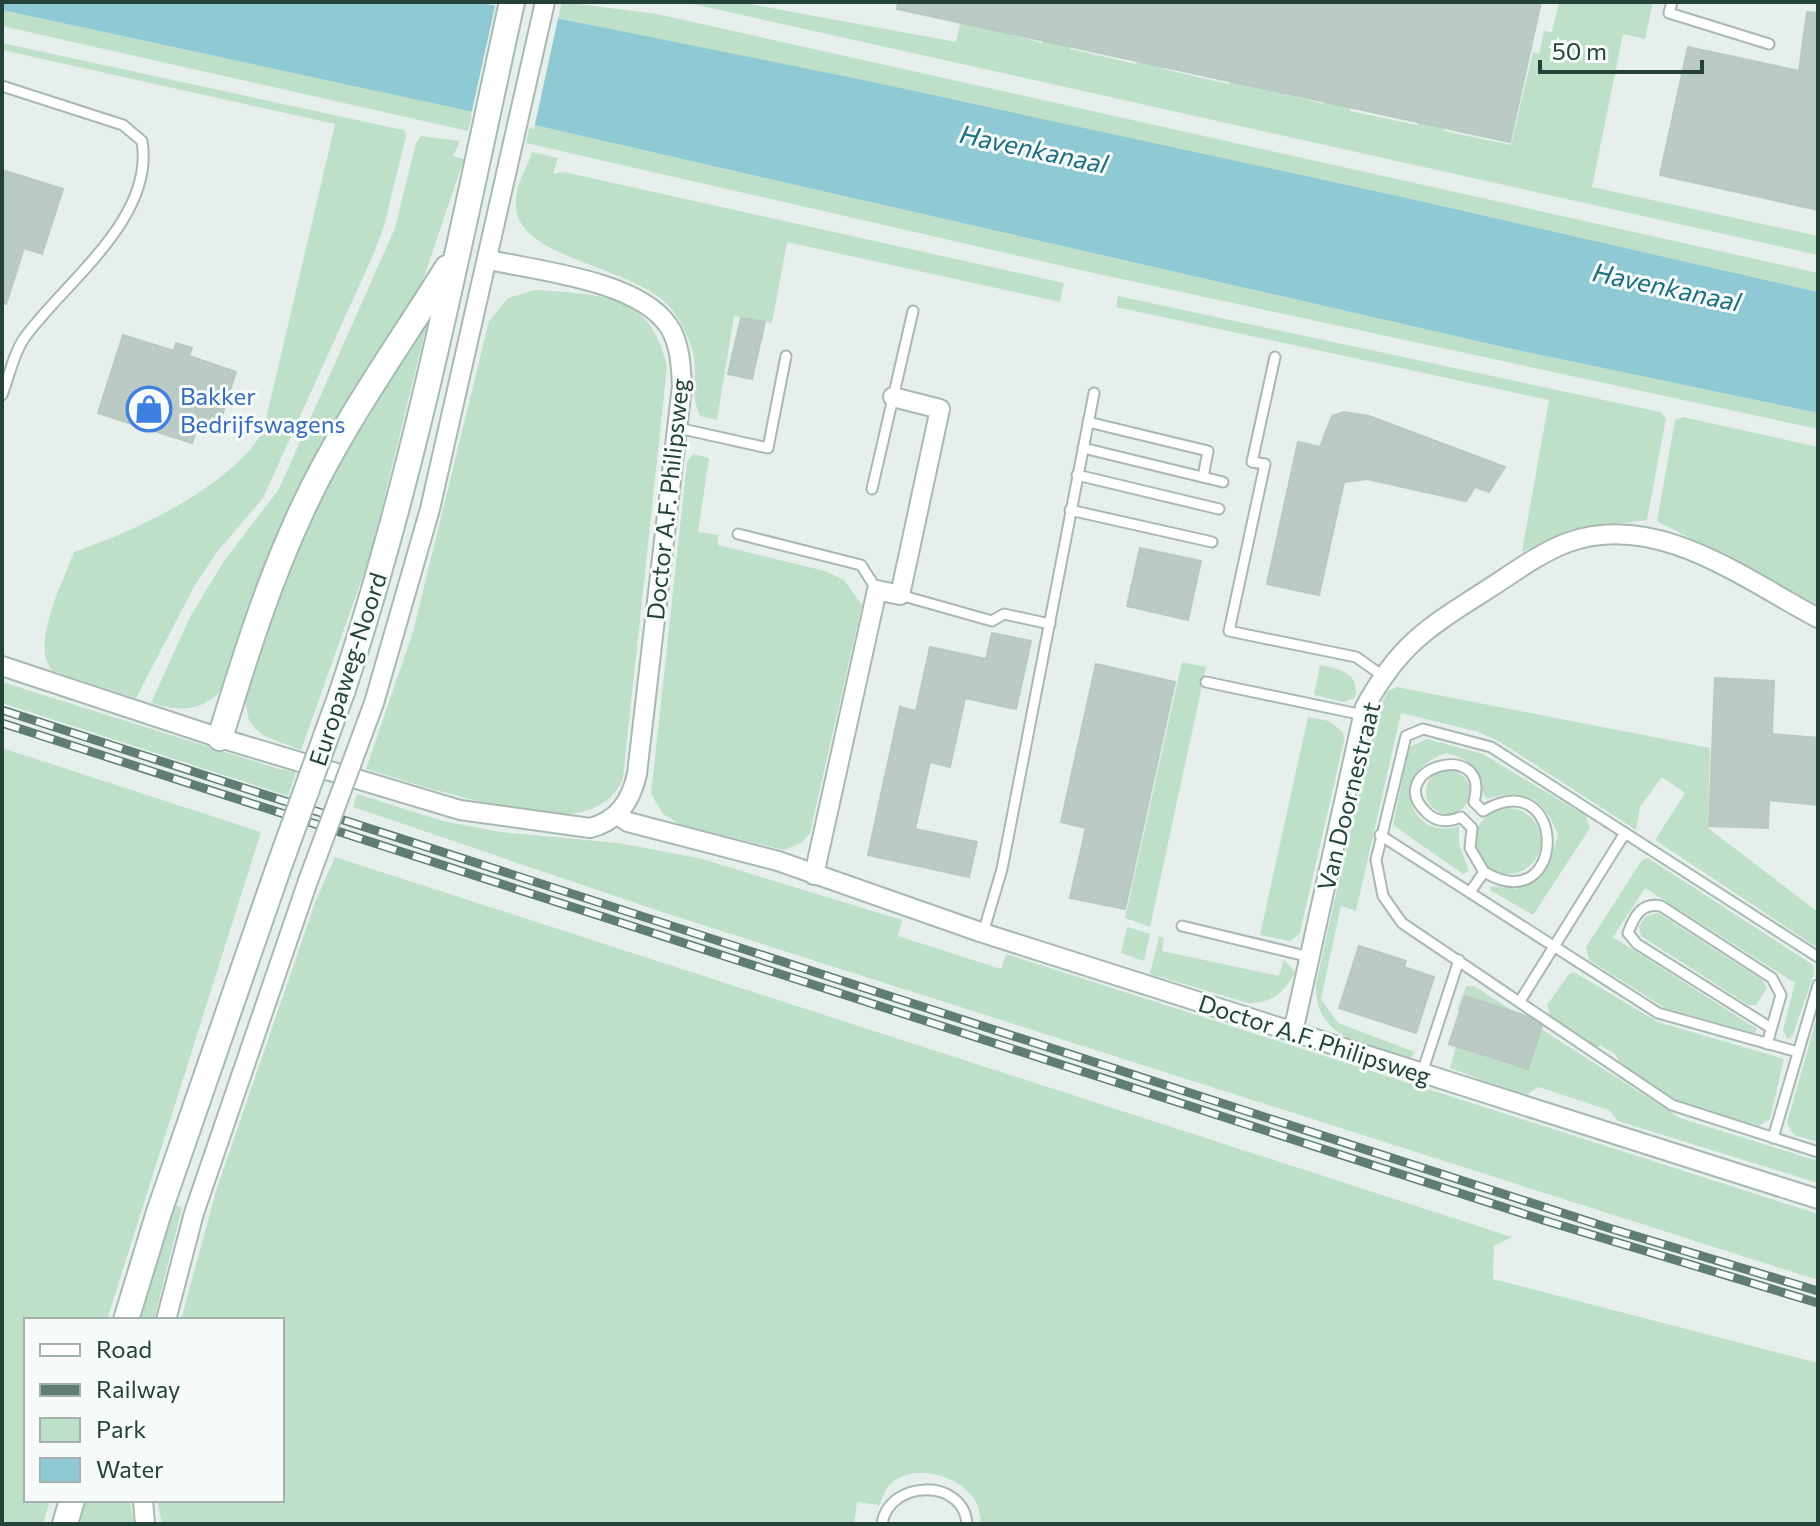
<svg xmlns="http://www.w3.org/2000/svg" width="1820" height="1526" font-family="Commissioner,sans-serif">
  <rect width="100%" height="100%" fill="#e6efeb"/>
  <g fill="#bfe0c8">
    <polygon points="562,2 657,14 1818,273 1818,292 1416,200 558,18"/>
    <polygon points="684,2 739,2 956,42 961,20 1042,43 1044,38 1070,44 1070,49 1136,64 1138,59 1163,64 1164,69 1228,84 1232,81 1324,104 1325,101 1349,106 1350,111 1417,125 1419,120 1443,125 1444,131 1511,145 1533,52 1539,54 1544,31 1552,32 1559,2 1653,2 1645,39 1623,34 1592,187 1818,236 1818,255"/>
    <polygon points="2,10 473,111 468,131 2,26"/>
    <path d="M 2,43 L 394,128 L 404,130 L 406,136 L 384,226 L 374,253 L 263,498 L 217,552 L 195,585 L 136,698 L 53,671 C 29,647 63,582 74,552 C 135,531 227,489 263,432 L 335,124 L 2,50 Z"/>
    <polygon points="530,124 1503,347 1818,413 1818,429 1089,272 526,143"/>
    <path d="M 421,136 L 460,141 L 453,156 L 464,159 L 424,277 L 228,681 C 208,711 183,713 151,703 L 190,617 L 224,561 L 279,489 L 395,228 L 416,143 Z"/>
    <path d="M 532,152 L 558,158 L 553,174 L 564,172 L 1064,283 L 1060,302 L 787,242 L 772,323 L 734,316 L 717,420 L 700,416 C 692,399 695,386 695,368 C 695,350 684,326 673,311 C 641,266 519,261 516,207 C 515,182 526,172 532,152 Z"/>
    <path d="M 535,290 C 598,295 652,292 667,367 L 623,778 C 616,796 602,807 582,812 C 536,823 414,784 366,769 L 413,632 L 489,321 L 508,298 Z"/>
    <polygon points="1118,296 1660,412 1666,418 1647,520 1569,530 1522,552 1549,400 1116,307"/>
    <polygon points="429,316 370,556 301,750 264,736 256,729 249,721 243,691 280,585 322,486"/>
    <polygon points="1683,417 1818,447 1818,605 1657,521 1675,420"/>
    <polygon points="693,454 709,458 698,532 718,535 718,545 825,571 844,580 862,605 810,833 801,843 784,850 681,825 663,814 651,794 687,462"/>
    <polygon points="1182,662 1206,667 1150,927 1125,918"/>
    <path d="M 1320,665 C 1340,669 1360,673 1355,698 L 1344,702 L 1314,695 Z"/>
    <polygon points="2,682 279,769 296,772 288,796 2,703"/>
    <path d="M 1397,687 L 1710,748 L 1708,828 L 1818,912 L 1818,948 L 1655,840 L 1685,793 L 1662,777 L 1640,807 L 1636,830 L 1500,742 L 1479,732 L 1401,713 L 1356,911 L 1341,906 L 1321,999 L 1338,1023 L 1415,1052 L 1411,1058 C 1368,1044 1314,1041 1316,984 L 1376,714 L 1388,691 Z"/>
    <polygon points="1308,717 1329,721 1343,732 1344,741 1300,933 1290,941 1260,935"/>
    <path d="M 1427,739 L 1483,754 L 1586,816 L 1590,828 L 1586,834 L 1533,915 L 1490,890 L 1491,886 L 1517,889 C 1541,875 1552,861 1558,834 C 1542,797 1527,788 1487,799 C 1469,775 1488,766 1447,753 C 1383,773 1412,843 1459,826 L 1459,844 L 1469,871 L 1463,874 L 1393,825 L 1409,747 Z"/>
    <polygon points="2,748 261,832 107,1320 26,1320 26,1500 50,1500 43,1524 2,1524"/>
    <circle cx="1448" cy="792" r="22"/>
    <polygon points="357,794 443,821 501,832 618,843 699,858 902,920 898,936 1001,969 1006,954 1818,1214 1818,1280 665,913 353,807"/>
    <circle cx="1508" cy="841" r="33"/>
    <path d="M 335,857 L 1512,1237 L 1494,1246 L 1493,1279 L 1818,1363 L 1818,1524 L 980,1524 C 986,1481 913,1455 888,1487 C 884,1492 882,1499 880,1505 L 857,1502 L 854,1524 L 162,1524 L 157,1500 L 282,1500 L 282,1320 L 181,1320 L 216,1191 L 316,900 Z"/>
    <polygon points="1648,858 1813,965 1814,974 1792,1037 1787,1039 1783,1030 1795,983 1645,888 1613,937 1757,1029 1755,1033 1665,1008 1589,960 1586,947 1642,860"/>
    <polygon points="1658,913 1762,980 1767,988 1756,1005 1748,1005 1641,936 1639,926 1646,916"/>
    <polygon points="1127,927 1150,934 1144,961 1121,953"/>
    <path d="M 1159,937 L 1164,938 L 1162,951 L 1279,976 L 1284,960 L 1295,972 C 1286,992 1270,1004 1248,1003 L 1150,974 Z"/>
    <polygon points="1574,972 1658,1022 1784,1059 1770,1119 1759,1126 1680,1102 1621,1064 1615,1054 1600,1045 1597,1048 1551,1018 1547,1005 1569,974"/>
    <polygon points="1466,986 1474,986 1680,1118 1818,1161 1818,1183 1618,1121 1609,1110 1538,1087 1525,1096 1450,1068 1456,1047 1508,1064 1518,1031 1457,1010"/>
    <polygon points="1818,1013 1818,1142 1794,1135 1787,1123"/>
    <polygon points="175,1205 182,1208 154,1320 139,1320"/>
    <polygon points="86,1500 130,1500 134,1524 80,1524"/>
  </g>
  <polygon fill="#8ec9d4" points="2,2 477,2 868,81 1416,200 1818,292 1818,413 1503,347 530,124 2,10"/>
  <polygon fill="#e6efeb" points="496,2 559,14 534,129 471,115"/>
  <g fill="#bbcac4" stroke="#b8c9c2" stroke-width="2">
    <polygon points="898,2 1541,2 1510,142 897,9"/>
    <polygon points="1807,12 1818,13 1818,210 1660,175 1688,47 1799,71"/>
    <polygon points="2,170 63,189 42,254 24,248 6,304 2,303"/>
    <polygon points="741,318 765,322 752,379 728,374"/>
    <polygon points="123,335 174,351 176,343 192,348 189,356 236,372 221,419 211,416 208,425 199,422 192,443 98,413"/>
    <polygon points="1344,412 1369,416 1505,467 1489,492 1475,487 1466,501 1367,479 1344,482 1319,595 1267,584 1298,442 1320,447 1332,416"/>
    <polygon points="1140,548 1201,561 1188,620 1127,606"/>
    <polygon points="992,633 1031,641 1016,709 965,698 950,767 930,762 915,829 977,842 969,877 868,855 900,707 916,711 930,647 986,659"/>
    <polygon points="1096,664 1175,682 1125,909 1070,898 1086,828 1061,822"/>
    <polygon points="1715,678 1774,681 1772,734 1818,738 1818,805 1769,800 1768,828 1709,826"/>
    <polygon points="1359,946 1406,961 1404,967 1434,977 1416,1033 1339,1008"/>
    <polygon points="1465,996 1527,1016 1542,1026 1528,1069 1449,1044"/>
  </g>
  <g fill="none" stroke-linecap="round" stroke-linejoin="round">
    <g stroke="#a8b8b2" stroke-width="13">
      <g id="lane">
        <polyline points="1672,2 1669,13 1769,44"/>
        <path d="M 2,86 L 123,125 L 142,141 C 155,218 66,281 25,337 C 14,352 9,377 2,395"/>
        <polyline points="1275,357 1252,462 1265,464 1229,631 1356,657 1383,676"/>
        <polyline points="1088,422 1208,451 1203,477"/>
        <polyline points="678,428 768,448 786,356"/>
        <polyline points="1083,448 1223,482"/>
        <polyline points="1077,475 1219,509"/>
        <polyline points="872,489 913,311"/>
        <polyline points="1070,510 1212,542"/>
        <polyline points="738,534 861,565 877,590"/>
        <polyline points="900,595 992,621 1004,614 1050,624"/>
        <polyline points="1206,682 1363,715"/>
        <polyline points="1380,835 1658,1013 1798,1052"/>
        <path d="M 1470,892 L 1484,872 C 1569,921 1568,761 1483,811 L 1474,802 C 1492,736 1380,769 1427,813 C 1437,823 1449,822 1461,817 L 1472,828 L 1470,848 L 1484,872"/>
        <polyline points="1182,926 1310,957"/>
        <polyline points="983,933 1002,869 1094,393"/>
        <polyline points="1818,957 1491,747 1423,729 1406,736 1376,860 1383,896 1402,923 1672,1105 1818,1152"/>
        <polyline points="1520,1001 1625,833"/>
        <path d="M 1767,1044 L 1781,995 L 1772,978 L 1661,906 C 1641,902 1634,917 1628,933 L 1637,944 L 1771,1028"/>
        <polyline points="1422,1073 1459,960"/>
        <polyline points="1773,1138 1818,985"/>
        <path d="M 882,1524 C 889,1479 964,1478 967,1524"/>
      </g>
    </g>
    <g stroke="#a8b8b2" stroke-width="22">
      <g id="street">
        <path d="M 2,666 L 220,738 L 460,810 L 590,828 C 618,821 631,801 637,774 L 682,386 C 681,366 680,342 668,325 C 637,281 540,271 489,260"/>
        <polyline points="374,703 430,509 545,2"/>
        <polyline points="617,815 628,822 778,861 983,933 1818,1199"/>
        <polyline points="814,875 877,590 900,595 940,409 893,397"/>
        <path d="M 1293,1032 L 1365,707 C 1399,645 1427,628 1485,591 C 1512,574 1539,553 1569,542 C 1657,511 1744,579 1818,618"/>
        <polyline points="166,1320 194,1213 308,881"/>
        <polyline points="143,1500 145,1524"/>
      </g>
    </g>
    <g stroke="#a4bbb3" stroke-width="28">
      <g id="secondary">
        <path d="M 342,692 C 417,467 461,233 512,2"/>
        <path d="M 220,738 C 244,660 268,582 303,508 C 342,424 398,347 447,268"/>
        <polyline points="126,1320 159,1212 277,872"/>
        <polyline points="65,1524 72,1500"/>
      </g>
    </g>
    <use href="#lane" stroke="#fff" stroke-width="9"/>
    <use href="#street" stroke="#fff" stroke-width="18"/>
    <use href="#secondary" stroke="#fff" stroke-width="24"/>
    <g stroke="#5f7d75" stroke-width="9">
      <g id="rail">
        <polyline points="2,710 1609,1228 1818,1291"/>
        <polyline points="2,723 1543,1220 1818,1303"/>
      </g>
    </g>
    <use href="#rail" stroke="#f7fbf9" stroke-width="6" stroke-dasharray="18" stroke-linecap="butt"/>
    <g stroke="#a8b8b2" stroke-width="22" stroke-linecap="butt">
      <polyline id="street-bridge" points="308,881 374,703"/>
    </g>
    <g stroke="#a4bbb3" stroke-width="28" stroke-linecap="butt">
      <polyline id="secondary-bridge" points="277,872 342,692"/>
    </g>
    <use href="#street-bridge" stroke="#fff" stroke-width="18"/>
    <use href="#secondary-bridge" stroke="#fff" stroke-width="24"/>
  </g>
  <defs>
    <g id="shop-ring" transform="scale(2.3)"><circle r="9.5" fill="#f7fbf9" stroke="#3f7fe0" stroke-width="1.5"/><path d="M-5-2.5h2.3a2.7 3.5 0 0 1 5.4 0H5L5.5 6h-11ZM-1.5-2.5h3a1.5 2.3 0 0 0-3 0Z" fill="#3f7fe0"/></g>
  </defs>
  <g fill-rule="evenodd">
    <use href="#shop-ring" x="149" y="409"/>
  </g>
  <g text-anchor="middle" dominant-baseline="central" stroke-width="6" stroke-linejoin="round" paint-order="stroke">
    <g font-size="24" fill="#366cbe" stroke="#f7fbf9" text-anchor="start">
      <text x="180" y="395">Bakker<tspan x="180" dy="28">Bedrijfswagens</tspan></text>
    </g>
    <g font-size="24" fill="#24423a" stroke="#f7fbf9">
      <text transform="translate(667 499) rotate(-84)">Doctor A.F. Philipsweg</text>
      <text transform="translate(347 669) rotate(-72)">Europaweg-Noord</text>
      <text transform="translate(1348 796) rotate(-76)">Van Doornestraat</text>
      <text transform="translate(1315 1039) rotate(18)">Doctor A.F. Philipsweg</text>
    </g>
    <g font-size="26" font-style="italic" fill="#1c6f80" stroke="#f7fbf9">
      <text transform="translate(1034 148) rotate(12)">Havenkanaal</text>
      <text transform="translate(1667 286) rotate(12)">Havenkanaal</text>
    </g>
  </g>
  <rect width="1820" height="1526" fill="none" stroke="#24423a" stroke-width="8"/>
  <rect x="24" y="1318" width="260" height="184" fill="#f7fbf9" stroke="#a3b1ad" stroke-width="2"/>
  <rect x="40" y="1344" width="40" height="12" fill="#ffffff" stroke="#a3b1ad" stroke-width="2"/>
  <text x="96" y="1358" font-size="24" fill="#24423a">Road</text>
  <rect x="40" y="1384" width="40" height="12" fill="#5f7d75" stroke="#a3b1ad" stroke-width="2"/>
  <text x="96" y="1398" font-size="24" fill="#24423a">Railway</text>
  <rect x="40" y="1418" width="40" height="24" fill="#bfe0c8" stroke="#a3b1ad" stroke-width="2"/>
  <text x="96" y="1438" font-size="24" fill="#24423a">Park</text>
  <rect x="40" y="1458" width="40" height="24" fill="#8ec9d4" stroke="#a3b1ad" stroke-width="2"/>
  <text x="96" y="1478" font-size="24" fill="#24423a">Water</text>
  <path d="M1540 60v12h162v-12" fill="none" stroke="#24423a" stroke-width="4"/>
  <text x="1552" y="60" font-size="24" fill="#24423a" stroke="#f7fbf9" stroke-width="6" paint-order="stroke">50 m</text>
</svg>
